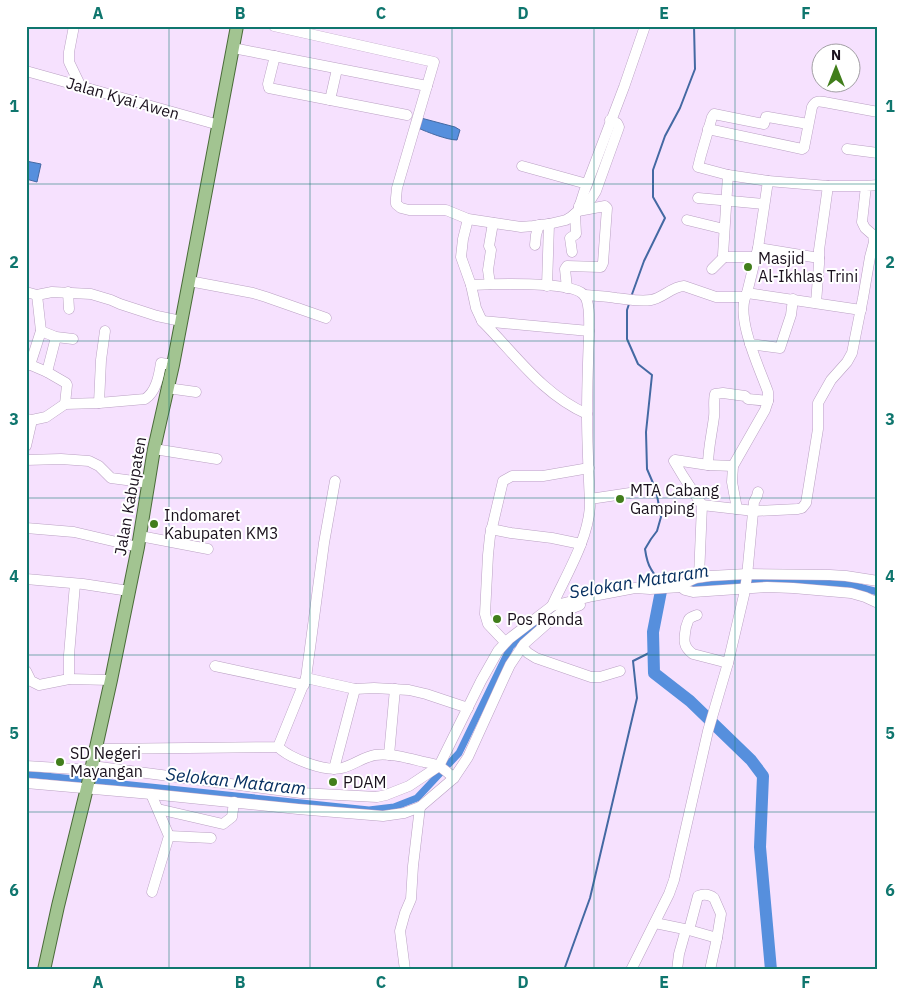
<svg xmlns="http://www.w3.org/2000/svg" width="904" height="996" font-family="'IBM Plex Sans',sans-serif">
  <rect width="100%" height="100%" fill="#f6e1fe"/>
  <g fill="#568fdd" stroke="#4469a3">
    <path d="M 421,118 L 455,127 L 460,130 L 457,140 C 447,140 427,132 418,128 Z"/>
    <polygon points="26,161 41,164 37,182 26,179"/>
  </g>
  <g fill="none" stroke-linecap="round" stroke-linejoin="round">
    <g stroke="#4469a3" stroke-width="2">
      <polyline points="631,297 644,261 665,218 653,197 653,170 665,136 680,108 695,69 694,26"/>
      <path d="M 629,304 L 627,310 L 627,339 L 638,364 L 652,375 L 646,432 L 647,469 L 656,490 L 661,517 L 657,531 L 651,539 L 645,549 C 646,556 647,563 651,569 C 654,575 658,577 660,584"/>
      <polyline points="564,970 590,898 637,698 633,661 653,651"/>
    </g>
    <g stroke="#568fdd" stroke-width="7">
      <polyline points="689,588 735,581 848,584 878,592"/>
      <polyline points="26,774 369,810 394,807 417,798 459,753 511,646 540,621 561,609"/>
    </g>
    <polyline stroke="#568fdd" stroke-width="12" points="661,591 653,632 654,673 690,701 751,760 763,776 760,847 771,970"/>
    <g stroke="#baa1c3" stroke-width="11">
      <g id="minor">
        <polyline points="74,26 69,52 69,62 81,87"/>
        <polyline points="274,26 434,62 397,188 396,198 396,204 401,208 409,210 446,210 468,219 521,227 533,226 549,224 566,220 571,217 578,211 584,192 624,87 645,26"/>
        <polyline points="233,48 427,86"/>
        <polyline points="275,56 268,84 269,88 407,115"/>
        <polyline points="26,71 219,125"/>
        <polyline points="330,100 337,69"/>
        <path d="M 708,129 L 802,149 L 804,148 L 812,107 C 815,101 818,101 824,102 L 878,112"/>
        <polyline points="847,149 878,153"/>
        <polyline points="522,166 587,184"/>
        <polyline points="728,175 723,255 727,257 755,257"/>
        <polyline points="768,181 728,175 698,167 701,155 712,117 714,114 764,124 766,117 768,117 808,124"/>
        <path d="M 866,186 L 828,186 L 768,181 L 758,248 L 747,293 C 734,316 760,369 768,392 L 768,401 L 765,410 L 733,466 L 732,482 L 737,509 L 754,511 L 798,509 L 802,508 L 806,503 L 818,429 L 818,403 L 831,380 L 847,362 L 852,353 L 863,298 L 870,257 L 874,242 L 873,235 L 865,228 L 862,222 L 866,186 L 878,185"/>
        <polyline points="698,198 764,204"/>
        <polyline points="579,206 591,199 596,191 619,127 617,123 610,120"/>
        <path d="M 468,219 L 463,239 L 461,257 L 471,285 C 491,284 570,281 583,294 C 591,301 589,325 589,335 C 588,361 587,388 587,415 C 587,445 589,476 590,506 C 588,540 566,575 552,606"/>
        <polyline points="687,220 724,229"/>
        <polyline points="535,245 536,235 539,225"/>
        <polyline points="758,248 819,258"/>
        <polyline points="572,252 570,238 576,234 575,214"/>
        <polyline points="712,269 725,256"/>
        <polyline points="189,281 253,293 266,297 326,318"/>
        <polyline points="490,284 488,270 491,250 489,246 493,223"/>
        <polyline points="471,285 476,308 482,321"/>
        <polyline points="547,286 549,224"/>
        <polyline points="567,288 565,269 567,266 600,267 601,267 603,263 607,208 605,206 578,211"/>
        <polyline points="26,292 37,295 52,292 91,294 111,300 120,304 157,316 181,321"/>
        <polyline points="68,292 69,309"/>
        <polyline points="747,293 861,310"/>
        <path d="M 584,295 C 595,296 605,296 616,298 C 628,299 639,302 651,300 C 663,298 671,287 684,286 L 716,297 L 744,297"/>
        <polyline points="816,303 819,264 819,250 828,186"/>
        <polyline points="41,331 56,337 73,339"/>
        <polyline points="750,344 780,348 791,315 793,299"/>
        <polyline points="26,363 47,372 66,383 67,385 65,404"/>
        <polyline points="30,365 41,331 37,295"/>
        <polyline points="47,372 56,337"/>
        <polyline points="167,388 196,392"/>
        <polyline points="99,403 101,360 105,331"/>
        <path d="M 587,414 C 542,394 516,355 482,321 L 589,331"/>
        <path d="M 26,419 L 32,420 L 46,417 L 65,404 L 99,403 L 145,399 C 156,392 159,376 161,363 L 173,365"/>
        <polyline points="26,446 32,420"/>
        <polyline points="154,449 217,459"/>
        <polyline points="26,460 61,459 89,461 99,466 111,478 149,483"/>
        <path d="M 733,466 L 708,465 C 708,449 712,433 714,417 C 715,410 713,401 715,394 L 723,393 L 745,396 L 748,399 L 768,401"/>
        <polyline points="590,499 630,493"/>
        <polyline points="702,505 737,509"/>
        <polyline points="26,528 74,532 138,547"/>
        <polyline points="491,529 511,533 552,538 581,544"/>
        <polyline points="140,536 208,549"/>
        <polyline points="699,577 702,505 683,476 674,461 675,460 708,465"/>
        <polyline points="26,579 83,584 129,591"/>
        <polyline points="681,587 685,590 693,592 767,587 793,588 851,593 865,597 878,603"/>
        <path d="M 697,615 C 694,616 691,617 689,619 C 688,620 687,625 686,627 C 684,639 682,646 693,654 L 728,663"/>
        <polyline points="505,642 488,624 485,614 488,555 490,536 503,481 512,476 543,476 589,468"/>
        <polyline points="522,647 528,653 536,658 591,677 600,677 620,671"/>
        <polyline points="215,666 304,685"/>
        <polyline points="26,671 31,681 39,685 69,679 111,680"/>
        <polyline points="306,678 324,543 335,481"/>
        <polyline points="69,679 69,655 75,584"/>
        <path d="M 278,747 C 291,759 325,772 342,768 C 354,765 363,757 375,755 C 391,753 408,758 424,762 C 429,763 435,764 439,766 C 444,769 449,774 454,778"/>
        <polyline points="96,749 278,747 306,678 355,689 374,688 409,690 426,694 468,708"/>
        <polyline points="389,755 395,689"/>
        <polyline points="26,766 91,770"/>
        <polyline points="92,766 301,793 377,797 386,795 409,786 439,766 481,681 498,651 509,639 552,606 593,596 635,588 650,589 681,587 685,583 696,578 710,576 747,574 830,575 846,576 878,581"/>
        <polyline points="334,769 355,689"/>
        <polyline points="26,783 151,794 298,809 383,816 404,813 420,807 454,778 468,757 503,680 510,665 524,644 550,621 562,612 580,605"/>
        <polyline points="151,794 169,836 152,892"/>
        <polyline points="158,809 223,824 232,817 234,802"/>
        <polyline points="169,836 211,838"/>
        <polyline points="655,923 689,930 717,938 710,970"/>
        <path d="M 689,930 L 698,896 C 703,894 709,894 714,898 L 721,914 L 717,938"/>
        <polyline points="405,970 400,931 405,913 411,899 413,866 420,807"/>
        <polyline points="631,970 669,894 674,880 708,731 728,663 744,595 747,576 754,502 757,496 758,492"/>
        <polyline points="677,970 679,954 686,929"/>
      </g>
    </g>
    <g stroke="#4a6c39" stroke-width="14">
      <polyline id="major" points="44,970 58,906 87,788 111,680 138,547 154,449 173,365 189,281 237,26"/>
    </g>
    <use href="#minor" stroke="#fff" stroke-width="10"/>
    <use href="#major" stroke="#a2c491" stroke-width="12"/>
  </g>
  <path fill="none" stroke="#0f766e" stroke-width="1" stroke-opacity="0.55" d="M 169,26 L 169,970M 310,26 L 310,970M 452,26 L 452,970M 594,26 L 594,970M 735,26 L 735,970M 26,184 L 878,184M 26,341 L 878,341M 26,498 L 878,498M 26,655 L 878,655M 26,812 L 878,812"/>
  <g fill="#417e1b" stroke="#fff" stroke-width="2">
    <circle cx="748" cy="267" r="5"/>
    <circle cx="620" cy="499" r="5"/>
    <circle cx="154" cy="524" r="5"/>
    <circle cx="497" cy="619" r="5"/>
    <circle cx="60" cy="762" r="5"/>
    <circle cx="333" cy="782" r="5"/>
  </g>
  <g text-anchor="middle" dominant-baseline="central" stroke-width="4" stroke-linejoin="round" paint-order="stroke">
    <g font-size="16" fill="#1a111d" stroke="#fff">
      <text transform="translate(123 98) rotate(16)">Jalan Kyai Awen</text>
      <text transform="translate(130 496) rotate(-80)">Jalan Kabupaten</text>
    </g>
    <g font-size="16" fill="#1a111d" stroke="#fff" text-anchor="start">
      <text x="758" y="258">Masjid<tspan x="758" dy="18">Al-Ikhlas Trini</tspan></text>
      <text x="630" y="490">MTA Cabang<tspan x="630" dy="18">Gamping</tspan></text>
      <text x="164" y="515">Indomaret<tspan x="164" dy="18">Kabupaten KM3</tspan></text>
      <text x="507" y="619">Pos Ronda</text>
      <text x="70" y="753">SD Negeri<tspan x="70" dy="18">Mayangan</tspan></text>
      <text x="343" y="782">PDAM</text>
    </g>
    <g font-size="18" font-style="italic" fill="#073061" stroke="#fff">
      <text transform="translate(639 581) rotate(-9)">Selokan Mataram</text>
      <text transform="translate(236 781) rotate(6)">Selokan Mataram</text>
    </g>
  </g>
  <rect width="904" height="996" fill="none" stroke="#ffffff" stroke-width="55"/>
  <g transform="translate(836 68)"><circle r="24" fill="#ffffff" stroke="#a3a0a5"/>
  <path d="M0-4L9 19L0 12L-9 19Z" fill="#417e1b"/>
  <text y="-8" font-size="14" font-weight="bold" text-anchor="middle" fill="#1a111d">N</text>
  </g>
  <rect x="28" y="28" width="848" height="940" fill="none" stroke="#0f766e" stroke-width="2"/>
  <g font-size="16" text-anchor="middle" font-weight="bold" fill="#0f766e">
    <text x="98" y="19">A</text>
    <text x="240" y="19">B</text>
    <text x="381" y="19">C</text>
    <text x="523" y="19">D</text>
    <text x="664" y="19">E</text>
    <text x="806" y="19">F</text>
    <text x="14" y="112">1</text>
    <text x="890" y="112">1</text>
    <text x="14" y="268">2</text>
    <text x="890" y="268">2</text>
    <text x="14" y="425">3</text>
    <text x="890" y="425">3</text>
    <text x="14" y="582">4</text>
    <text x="890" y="582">4</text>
    <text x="14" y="739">5</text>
    <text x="890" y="739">5</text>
    <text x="14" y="896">6</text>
    <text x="890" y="896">6</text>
    <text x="98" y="988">A</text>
    <text x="240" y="988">B</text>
    <text x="381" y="988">C</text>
    <text x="523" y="988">D</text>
    <text x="664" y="988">E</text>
    <text x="806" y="988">F</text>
  </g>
</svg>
